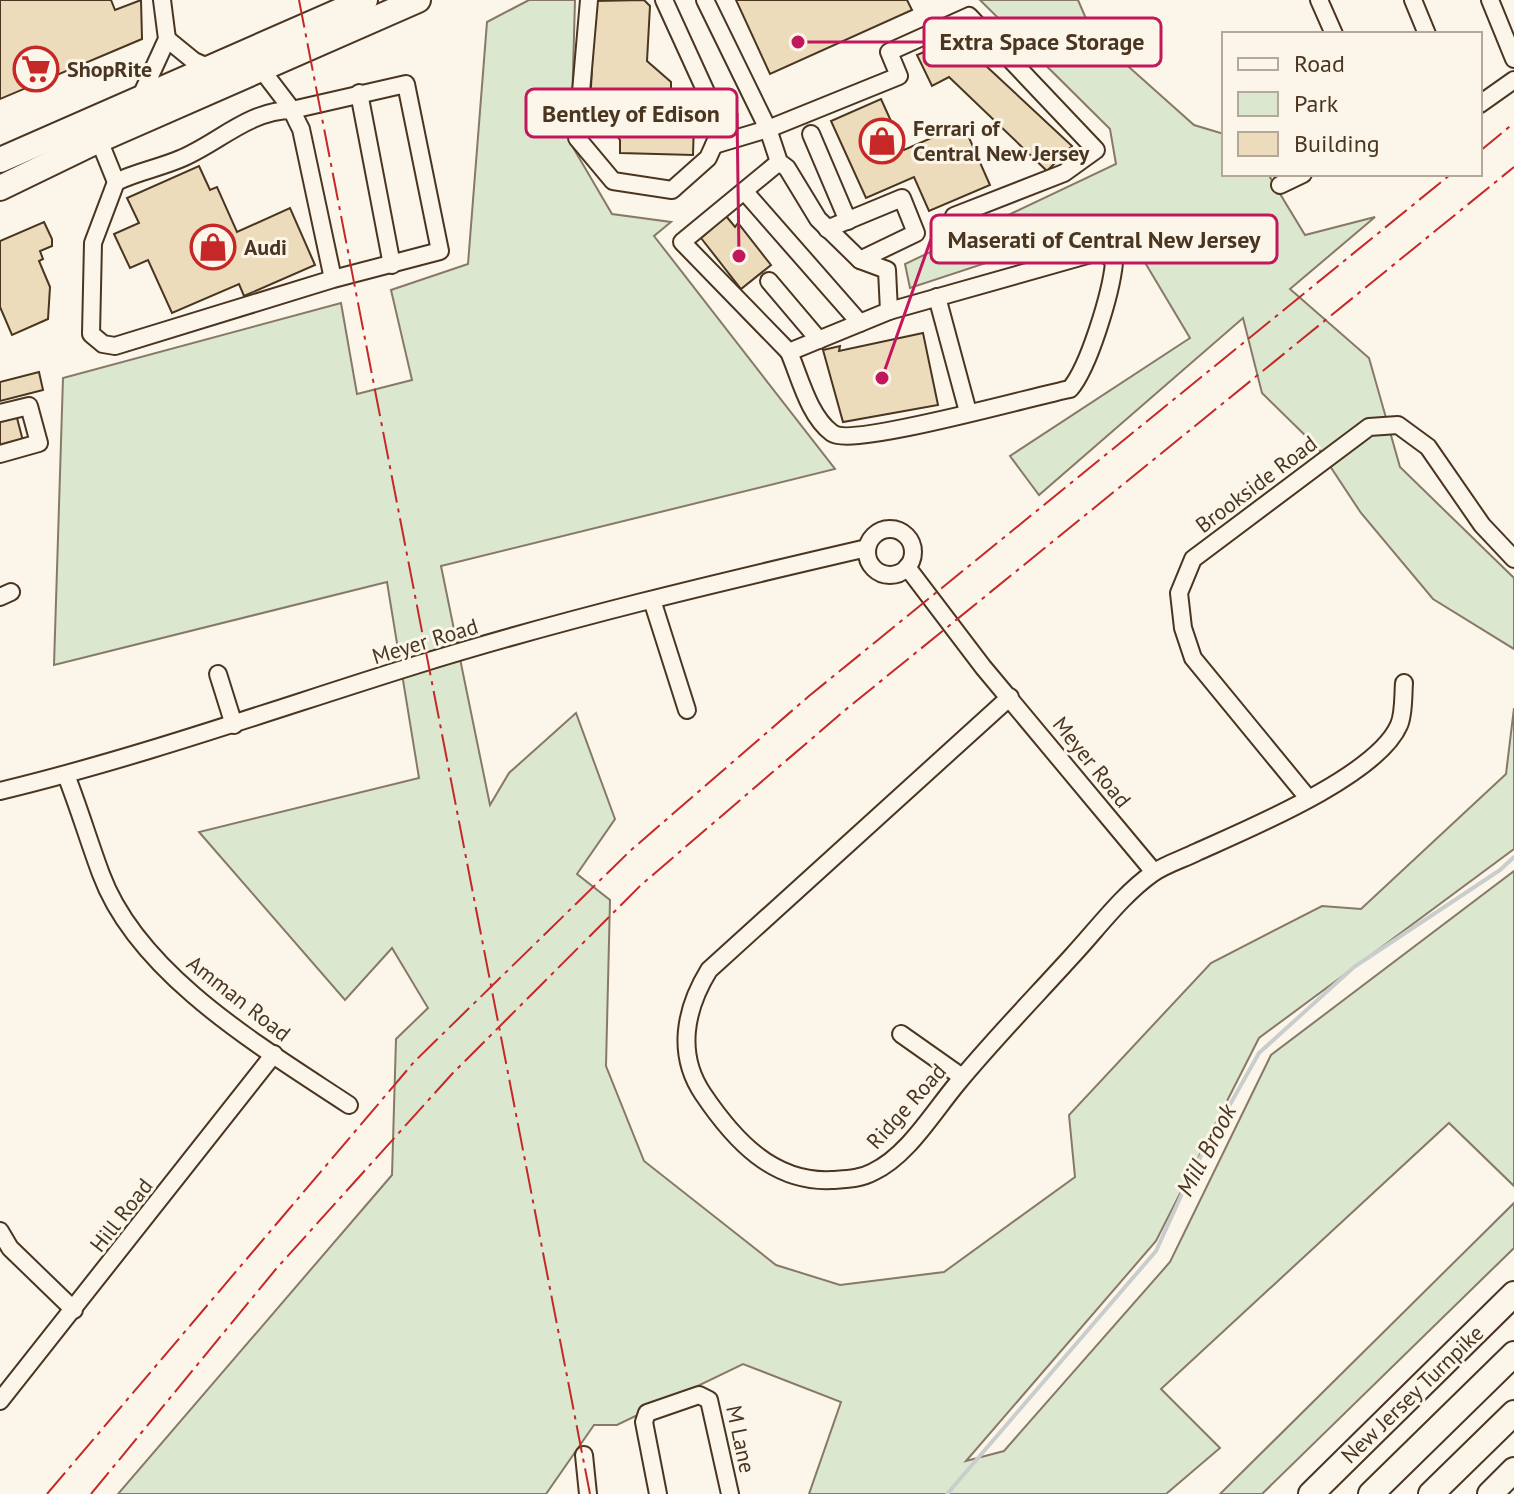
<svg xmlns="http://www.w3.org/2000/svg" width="1514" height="1494" font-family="'PT Sans',sans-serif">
  <rect width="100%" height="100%" fill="#fbf6e9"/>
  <g fill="#dce7d0" stroke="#887966" stroke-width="2">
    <polygon points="529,0 575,0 571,144 612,214 671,222 654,236 835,469 441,566 490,805 509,773 576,713 615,819 577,874 610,900 606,1066 644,1161 776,1265 840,1285 944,1272 1075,1177 1069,1115 1211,963 1322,906 1361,909 1506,774 1514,708 1514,849 1259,1038 1156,1241 966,1461 1004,1451 1170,1262 1271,1055 1514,871 1514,1186 1449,1123 1161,1389 1220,1448 1166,1494 809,1494 841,1402 743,1364 617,1425 594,1425 546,1494 118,1494 392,1175 396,1039 428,1008 392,948 345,1000 199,832 419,778 387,582 54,665 63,378 341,303 357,394 412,380 391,290 468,264 487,22"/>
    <polygon points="980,0 1078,0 1093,35 1194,125 1224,134 1224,174 1268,174 1305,235 1375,217 1290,289 1369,358 1400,467 1514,578 1514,649 1433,599 1361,513 1318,448 1262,393 1243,318 1039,495 1010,456 1190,338 1119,219 910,288 905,264 1116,164 1110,129"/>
    <polygon points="1514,1203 1514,1248 1262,1494 1220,1494"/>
  </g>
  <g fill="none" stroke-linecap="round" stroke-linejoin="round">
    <polyline stroke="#c9cecd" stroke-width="4" points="947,1494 1156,1251 1191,1174 1259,1053 1354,967 1500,870 1514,857"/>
  </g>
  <g fill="#ecdcbc" stroke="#4a3520" stroke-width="2">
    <polygon points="0,0 111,0 115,10 141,0 142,39 0,99"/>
    <polygon points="644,0 650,6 647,61 671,82 671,99 694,121 693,155 620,153 620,140 606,121 589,130 595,1"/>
    <polygon points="736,0 907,0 912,10 770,74"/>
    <polygon points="956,38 1072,146 1047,171 949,77 932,86 917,55"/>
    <polygon points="881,99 904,150 963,124 990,185 929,211 914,177 866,198 831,121"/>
    <polygon points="199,166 210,190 217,187 237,232 290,208 315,265 244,296 239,284 172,313 148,260 130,268 114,234 139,223 127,198"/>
    <polygon points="726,216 735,227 738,223 771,265 741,289 701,238"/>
    <polygon points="44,222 52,239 52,246 40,251 43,259 39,261 50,287 48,319 12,335 0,307 0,241"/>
    <polygon points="923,333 938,405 843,422 823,350 840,346 839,351"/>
    <polygon points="39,372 43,390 0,401 0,382"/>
    <polygon points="16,414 23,441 0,447 0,418"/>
  </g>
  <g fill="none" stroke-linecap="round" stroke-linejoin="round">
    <g stroke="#4a3520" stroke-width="20">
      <g id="minor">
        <polyline points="589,0 577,138 613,181 672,190 708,158 722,127 664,0"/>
        <polyline points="705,0 768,129 779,162 787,168 818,219 860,260 887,270 889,311 789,352 682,242 779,162"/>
        <polyline points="1319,0 1334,34"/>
        <polyline points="1413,0 1427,34"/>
        <polyline points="1490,0 1514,59"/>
        <polyline points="167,39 194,61 210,68"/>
        <path d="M 261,69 L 290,107 C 294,114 297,122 301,129 L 333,279 L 115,346 L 103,344 L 91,334 L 93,243 L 116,182 C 136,172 159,168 180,159 C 217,144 249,110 292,110 L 406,84 L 440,251 L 333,279"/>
        <polyline points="359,93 392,265"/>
        <polyline points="140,98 167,39 162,0"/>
        <polyline points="1480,104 1514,80"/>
        <polyline points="811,134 848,221"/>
        <polyline points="99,140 116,182"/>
        <polyline points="714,145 768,129 899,76 889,52 969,16 1096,150 1064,173 954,216"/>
        <polyline points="1280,185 1303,174"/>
        <polyline points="745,192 860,323"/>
        <polyline points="827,229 902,198 916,233 860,260"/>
        <polyline points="769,281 819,340"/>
        <polyline points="937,297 968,412"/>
        <path d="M 789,352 C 800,378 809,416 832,433 C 852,448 1034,396 1070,389 C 1089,367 1111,293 1114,263 L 1109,256 L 1098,252 L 889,311"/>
        <polyline points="0,413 29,406 39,443 0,454"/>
        <circle cx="890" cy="552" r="23"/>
        <polyline points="907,567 983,667 1154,872"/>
        <polyline points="0,597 11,592"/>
        <polyline points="652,600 687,710"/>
        <polyline points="218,674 234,725"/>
        <path d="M 1010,697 L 709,970 C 685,1009 676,1054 703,1094 C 734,1140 773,1183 832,1180 C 846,1179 860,1179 873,1172 C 907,1156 932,1114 956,1085 C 993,1040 1034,998 1073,955 C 1098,928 1123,894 1153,873 C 1166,864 1183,859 1197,852 C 1248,829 1377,776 1399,725 C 1404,714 1403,696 1404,683"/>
        <path d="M 66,775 C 79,808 89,842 101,874 C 138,975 263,1048 349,1105"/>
        <path d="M 0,791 C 141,757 278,708 416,665 C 564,619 716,583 867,548"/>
        <polyline points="1308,798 1193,658 1183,628 1179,593 1193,559 1369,427 1398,425 1428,447 1482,525 1514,559"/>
        <polyline points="901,1034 962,1077"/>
        <polyline points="0,1231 10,1248 74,1310"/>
        <polyline points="0,1401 274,1054"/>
        <polyline points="584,1455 588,1494"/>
        <polyline points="658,1494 644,1422 647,1413 699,1395 709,1400 730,1494"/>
      </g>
    </g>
    <g stroke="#4a3520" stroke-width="28">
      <g id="highway">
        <polyline points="0,160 365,0"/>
        <polyline points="0,188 99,140 418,0"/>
        <polyline points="1311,1494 1514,1294"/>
        <polyline points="1371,1494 1514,1354"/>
        <polyline points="1431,1494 1514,1413"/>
        <polyline points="1490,1494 1514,1470"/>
      </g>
    </g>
    <use href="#minor" stroke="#fbf6e9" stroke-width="16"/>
    <use href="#highway" stroke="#fbf6e9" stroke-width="24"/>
    <g stroke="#c62828" stroke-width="2" stroke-dasharray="28 6 4 6" stroke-linecap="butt">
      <polyline points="299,0 590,1494"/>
      <polyline points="1480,151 1514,123"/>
      <polyline points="47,1494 414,1062 630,851 809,696 1451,174"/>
      <polyline points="91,1494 276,1269 452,1074 641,885 844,711 1514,167"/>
    </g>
  </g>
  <defs>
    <g id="supermarket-ring" transform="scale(2.3)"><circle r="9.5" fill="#fbf6e9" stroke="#c62828" stroke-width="1.5"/><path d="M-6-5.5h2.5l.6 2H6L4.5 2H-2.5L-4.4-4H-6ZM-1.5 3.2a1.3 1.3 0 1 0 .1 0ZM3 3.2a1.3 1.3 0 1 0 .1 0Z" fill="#c62828"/></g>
    <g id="shop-ring" transform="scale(2.3)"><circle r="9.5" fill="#fbf6e9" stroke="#c62828" stroke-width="1.5"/><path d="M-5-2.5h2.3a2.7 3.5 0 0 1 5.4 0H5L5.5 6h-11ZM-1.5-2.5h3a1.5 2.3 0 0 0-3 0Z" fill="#c62828"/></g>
  </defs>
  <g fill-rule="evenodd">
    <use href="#supermarket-ring" x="36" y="69"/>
    <use href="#shop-ring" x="882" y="141"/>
    <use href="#shop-ring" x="213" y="247"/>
  </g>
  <g text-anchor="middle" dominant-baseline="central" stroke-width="6" stroke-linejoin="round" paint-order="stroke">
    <g font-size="22" font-weight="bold" fill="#4a3520" stroke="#fbf6e9" text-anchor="start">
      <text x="67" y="69">ShopRite</text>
      <text x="913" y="128">Ferrari of<tspan x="913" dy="25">Central New Jersey</tspan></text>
      <text x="244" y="247">Audi</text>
    </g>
    <g font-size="22" fill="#4a3520" stroke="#fbf6e9">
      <text transform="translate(1256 484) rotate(-37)">Brookside Road</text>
      <text transform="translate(425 641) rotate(-17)">Meyer Road</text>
      <text transform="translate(1092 762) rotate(51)">Meyer Road</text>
      <text transform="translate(239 998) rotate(38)">Amman Road</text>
      <text transform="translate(906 1106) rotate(-48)">Ridge Road</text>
      <text transform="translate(121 1215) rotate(-52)">Hill Road</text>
      <text transform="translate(1412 1394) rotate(-44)">New Jersey Turnpike</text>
      <text transform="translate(741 1439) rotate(78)">M Lane</text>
    </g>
    <g font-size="24" font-style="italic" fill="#4a3520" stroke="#fbf6e9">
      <text transform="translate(1206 1150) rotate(-62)">Mill Brook</text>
    </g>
  </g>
  <path fill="none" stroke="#c2185b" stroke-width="3" d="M798 42L924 42M739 256L737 113M882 378L931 239"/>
  <g fill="#c2185b" stroke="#fbf6e9" stroke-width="3">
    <circle cx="798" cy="42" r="8"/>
    <circle cx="739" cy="256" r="8"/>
    <circle cx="882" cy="378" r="8"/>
  </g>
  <g fill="#fbf6e9" stroke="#c2185b" stroke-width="3">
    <rect x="924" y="18" width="237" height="48" rx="8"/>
    <rect x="526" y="89" width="211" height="48" rx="8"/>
    <rect x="931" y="215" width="346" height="48" rx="8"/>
  </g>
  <g font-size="24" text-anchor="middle" font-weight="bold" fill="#4a3520">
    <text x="1042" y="50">Extra Space Storage</text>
    <text x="631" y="122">Bentley of Edison</text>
    <text x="1104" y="248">Maserati of Central New Jersey</text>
  </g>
  <rect x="1222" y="32" width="260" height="144" fill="#fbf6e9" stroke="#b4a999" stroke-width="2"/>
  <rect x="1238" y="58" width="40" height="12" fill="#fbf6e9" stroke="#b4a999" stroke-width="2"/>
  <text x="1294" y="72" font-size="24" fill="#4a3520">Road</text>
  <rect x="1238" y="92" width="40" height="24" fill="#dce7d0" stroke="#b4a999" stroke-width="2"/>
  <text x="1294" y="112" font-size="24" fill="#4a3520">Park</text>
  <rect x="1238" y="132" width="40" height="24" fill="#ecdcbc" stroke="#b4a999" stroke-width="2"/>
  <text x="1294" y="152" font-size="24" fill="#4a3520">Building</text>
</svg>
